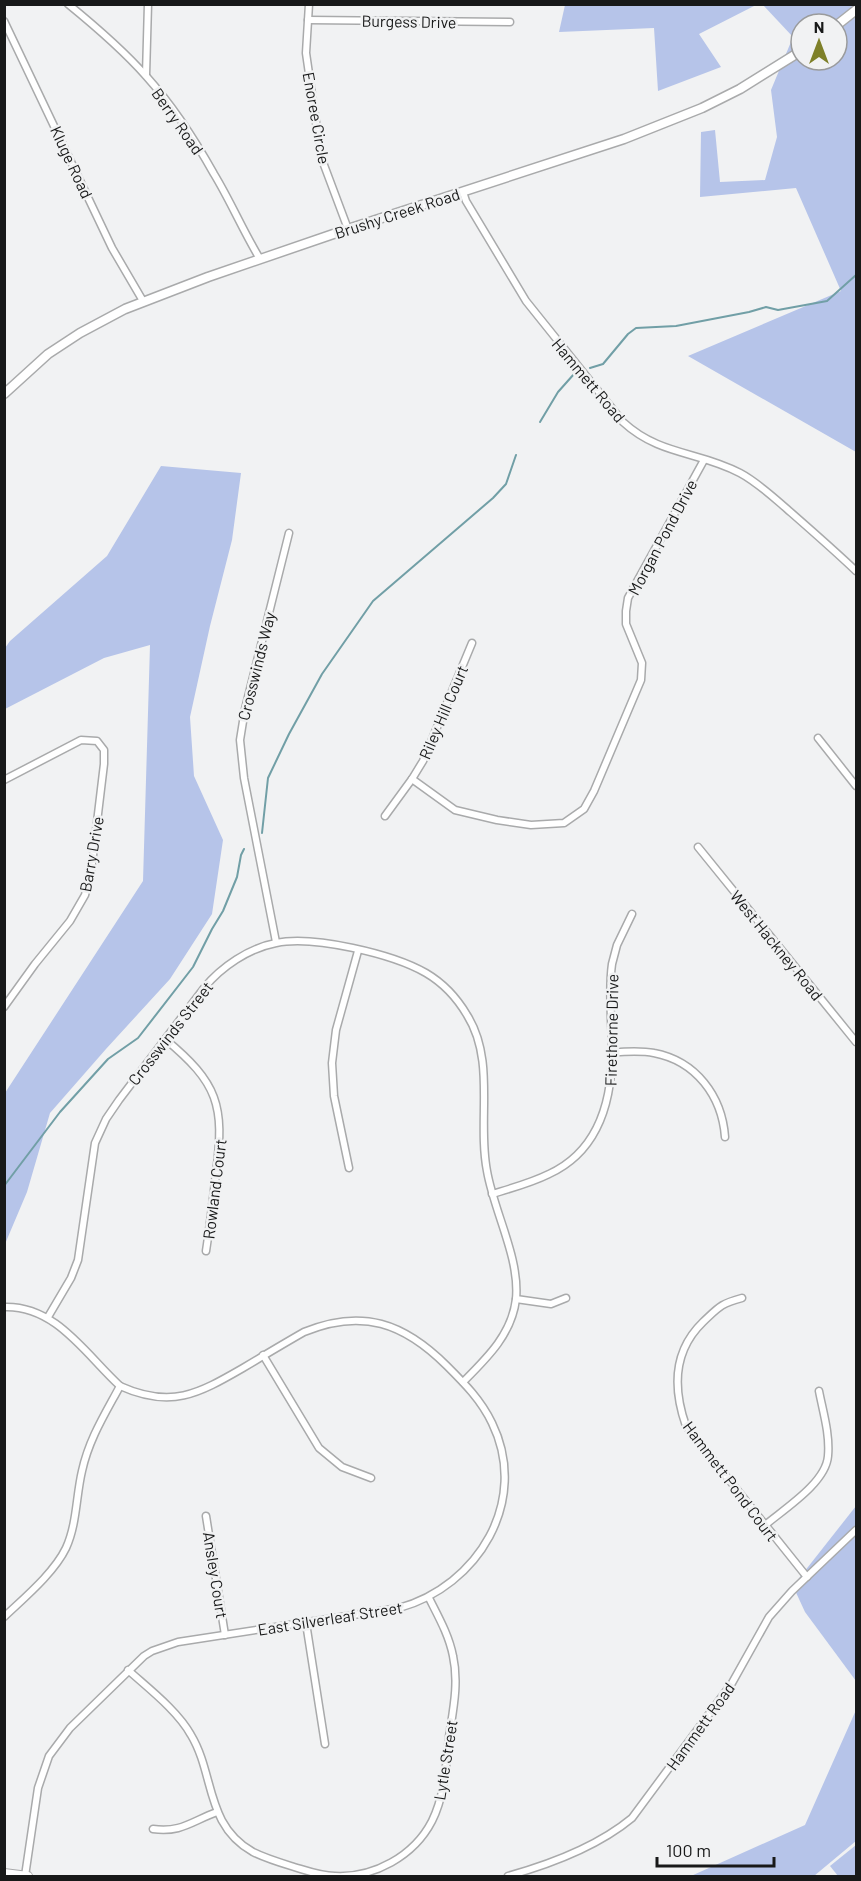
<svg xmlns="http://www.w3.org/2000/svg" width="861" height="1881" font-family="Barlow,sans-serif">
  <rect width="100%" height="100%" fill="#f1f2f3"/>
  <g fill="#b6c4e9" fill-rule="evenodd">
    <polygon points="565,5 565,4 756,5 699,34 721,67 658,91 654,28 559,32"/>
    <path d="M 763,5 L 856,5 L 856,452 L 688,356 L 841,291 L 796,188 L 700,197 L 701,132 L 715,130 L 720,182 L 765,180 L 777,137 L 771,90 L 793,37 ZM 801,24 L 837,24 L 837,60 L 801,60 Z"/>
    <polygon points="161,466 241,473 232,540 210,626 190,717 194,776 223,840 212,914 170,979 106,1049 50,1113 27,1192 5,1244 5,1093 143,881 150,645 104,658 5,709 5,648 10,641 107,556"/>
    <polygon points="856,1506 856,1681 805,1612 793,1586"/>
    <polygon points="856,1710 856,1841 814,1876 691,1876 805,1825"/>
    <polygon points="856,1845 856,1876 838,1876 830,1866"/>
  </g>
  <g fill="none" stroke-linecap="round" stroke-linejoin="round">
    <g stroke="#719fa6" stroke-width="2">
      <polyline points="590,368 603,364 628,334 636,328 676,326 749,312 766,307 778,310 827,301 856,275"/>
      <polyline points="540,422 558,392 574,374"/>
      <polyline points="262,833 268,778 289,734 322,674 373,601 493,498 506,484 516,455"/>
      <polyline points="4,1186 60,1112 108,1059 138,1038 193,967 212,929 223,911 237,877 241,855 244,849"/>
    </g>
    <g stroke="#a9aaab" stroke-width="9">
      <g id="minor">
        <path d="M 68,4 C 95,26 123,50 146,76 C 172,105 195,140 214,174 C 231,202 243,231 260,259"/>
        <polyline points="309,4 306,53 317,129 324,165 348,229"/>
        <polyline points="308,20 510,22"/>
        <polyline points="4,21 112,248 143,301"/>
        <polyline points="146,75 148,4"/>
        <path d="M 463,192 L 466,201 L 526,301 L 623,422 C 660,456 699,451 740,473 C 757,482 772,496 787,509 C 811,530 834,550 856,571"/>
        <polyline points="818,738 856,786"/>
        <polyline points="412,779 455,810 497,820 531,825 564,823 584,809 594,791 641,680 642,663 626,624 626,611 628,598 704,460"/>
        <polyline points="4,780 81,740 97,741 104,750 104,764 91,872 85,895 70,921 35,964 4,1007"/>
        <polyline points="385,816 412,779 423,761 472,643"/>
        <polyline points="698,847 856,1042"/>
        <polyline points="276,942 244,778 240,740 245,709 289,533"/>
        <path d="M 165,1039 C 218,1083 225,1105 216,1173 C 213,1199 210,1225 206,1251"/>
        <path d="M 612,1052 C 626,1052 640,1050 654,1053 C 696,1061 722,1096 725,1137"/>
        <polyline points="349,1168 334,1096 332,1063 336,1030 358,951"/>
        <path d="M 492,1194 C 512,1188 531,1183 549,1174 C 599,1151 612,1101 612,1051 C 612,1022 608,992 612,964 L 617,945 L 632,914"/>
        <path d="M 742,1298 C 720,1304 719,1307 703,1322 C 673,1351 673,1389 686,1426 L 807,1577"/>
        <polyline points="516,1299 551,1304 566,1298"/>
        <path d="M 4,1307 C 56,1305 86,1355 120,1386 C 171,1409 198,1394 243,1368 C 263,1356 283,1344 304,1332 C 362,1308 404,1323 447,1366 C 465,1384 481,1400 492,1423 C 530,1501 478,1586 399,1608 L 178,1642 L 152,1651 L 144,1656 L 70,1728 L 49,1756 L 38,1788 L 25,1876"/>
        <path d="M 48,1317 L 71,1278 L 78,1260 L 95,1143 L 106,1119 L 119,1100 L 204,988 C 221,967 249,948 276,943 C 313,935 393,954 426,973 C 443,983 457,998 467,1015 C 496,1061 477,1120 487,1171 C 494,1212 520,1258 516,1299 C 512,1334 487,1358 463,1382"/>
        <polyline points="263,1355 319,1448 342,1467 371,1478"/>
        <polyline points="206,1516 225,1635"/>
        <path d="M 764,1526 C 784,1509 826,1483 828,1456 C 830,1434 823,1412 819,1391"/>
        <path d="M 4,1617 C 24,1598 54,1573 66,1548 C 77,1524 76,1496 82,1471 C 89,1439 105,1414 120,1386"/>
        <polyline points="306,1623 325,1744"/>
        <path d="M 128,1670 C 148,1688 178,1711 191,1735 C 215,1775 205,1825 253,1852 C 265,1858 278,1862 291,1866 C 305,1870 320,1876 335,1876 C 374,1878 414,1856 432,1821 C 445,1795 446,1765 449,1737 C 453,1710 459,1683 453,1656 C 449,1635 438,1616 429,1598"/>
        <path d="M 153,1829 C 181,1833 192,1821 217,1812"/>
        <path d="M 508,1876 C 551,1864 597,1847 632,1818 L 732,1683 L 769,1617 L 792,1591 L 856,1530"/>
      </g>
    </g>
    <g stroke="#a9aaab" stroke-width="10">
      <polyline id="tertiary" points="4,1873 28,1876"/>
    </g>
    <g stroke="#a9aaab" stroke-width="11">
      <g id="secondary">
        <polyline points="837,25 856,10"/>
        <polyline points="4,394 48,354 80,333 125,309 208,277 348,229 624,139 702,108 740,89 801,51"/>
      </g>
    </g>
    <use href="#minor" stroke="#fff" stroke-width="6"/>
    <use href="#tertiary" stroke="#fff" stroke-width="8"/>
    <use href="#secondary" stroke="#fff" stroke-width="8"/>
  </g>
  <g text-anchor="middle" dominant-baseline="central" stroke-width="5" stroke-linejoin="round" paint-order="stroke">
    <g font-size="16" fill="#181919" stroke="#f1f2f3">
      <text transform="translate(409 21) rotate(1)">Burgess Drive</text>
      <text transform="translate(317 118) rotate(80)">Enoree Circle</text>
      <text transform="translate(178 121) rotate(55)">Berry Road</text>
      <text transform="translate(72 162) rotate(65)">Kluge Road</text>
      <text transform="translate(397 213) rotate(-18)">Brushy Creek Road</text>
      <text transform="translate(589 380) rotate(50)">Hammett Road</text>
      <text transform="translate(662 537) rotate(-62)">Morgan Pond Drive</text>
      <text transform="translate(256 666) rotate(-76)">Crosswinds Way</text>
      <text transform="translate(443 712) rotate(-67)">Riley Hill Court</text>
      <text transform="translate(91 854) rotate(-80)">Barry Drive</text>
      <text transform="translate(777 945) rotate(51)">West Hackney Road</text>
      <text transform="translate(611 1030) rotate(-89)">Firethorne Drive</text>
      <text transform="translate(170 1033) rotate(-52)">Crosswinds Street</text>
      <text transform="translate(214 1189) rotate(-83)">Rowland Court</text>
      <text transform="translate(731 1481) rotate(53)">Hammett Pond Court</text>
      <text transform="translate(216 1575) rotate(81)">Ansley Court</text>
      <text transform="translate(330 1618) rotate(-9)">East Silverleaf Street</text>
      <text transform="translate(700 1726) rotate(-54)">Hammett Road</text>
      <text transform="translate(445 1760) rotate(-81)">Lytle Street</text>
    </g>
  </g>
  <rect width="861" height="1881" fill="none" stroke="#181919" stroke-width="12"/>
  <g transform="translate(819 42)"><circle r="28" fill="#f1f2f3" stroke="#9a9b9c" stroke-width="1.5"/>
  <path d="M0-4.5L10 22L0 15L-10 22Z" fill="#7e8029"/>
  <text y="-9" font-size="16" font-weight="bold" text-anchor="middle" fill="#181919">N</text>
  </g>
  <path d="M657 1857v9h117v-9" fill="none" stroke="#181919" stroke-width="3"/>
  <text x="666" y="1857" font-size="18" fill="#181919" stroke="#f1f2f3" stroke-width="4.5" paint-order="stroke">100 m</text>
</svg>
